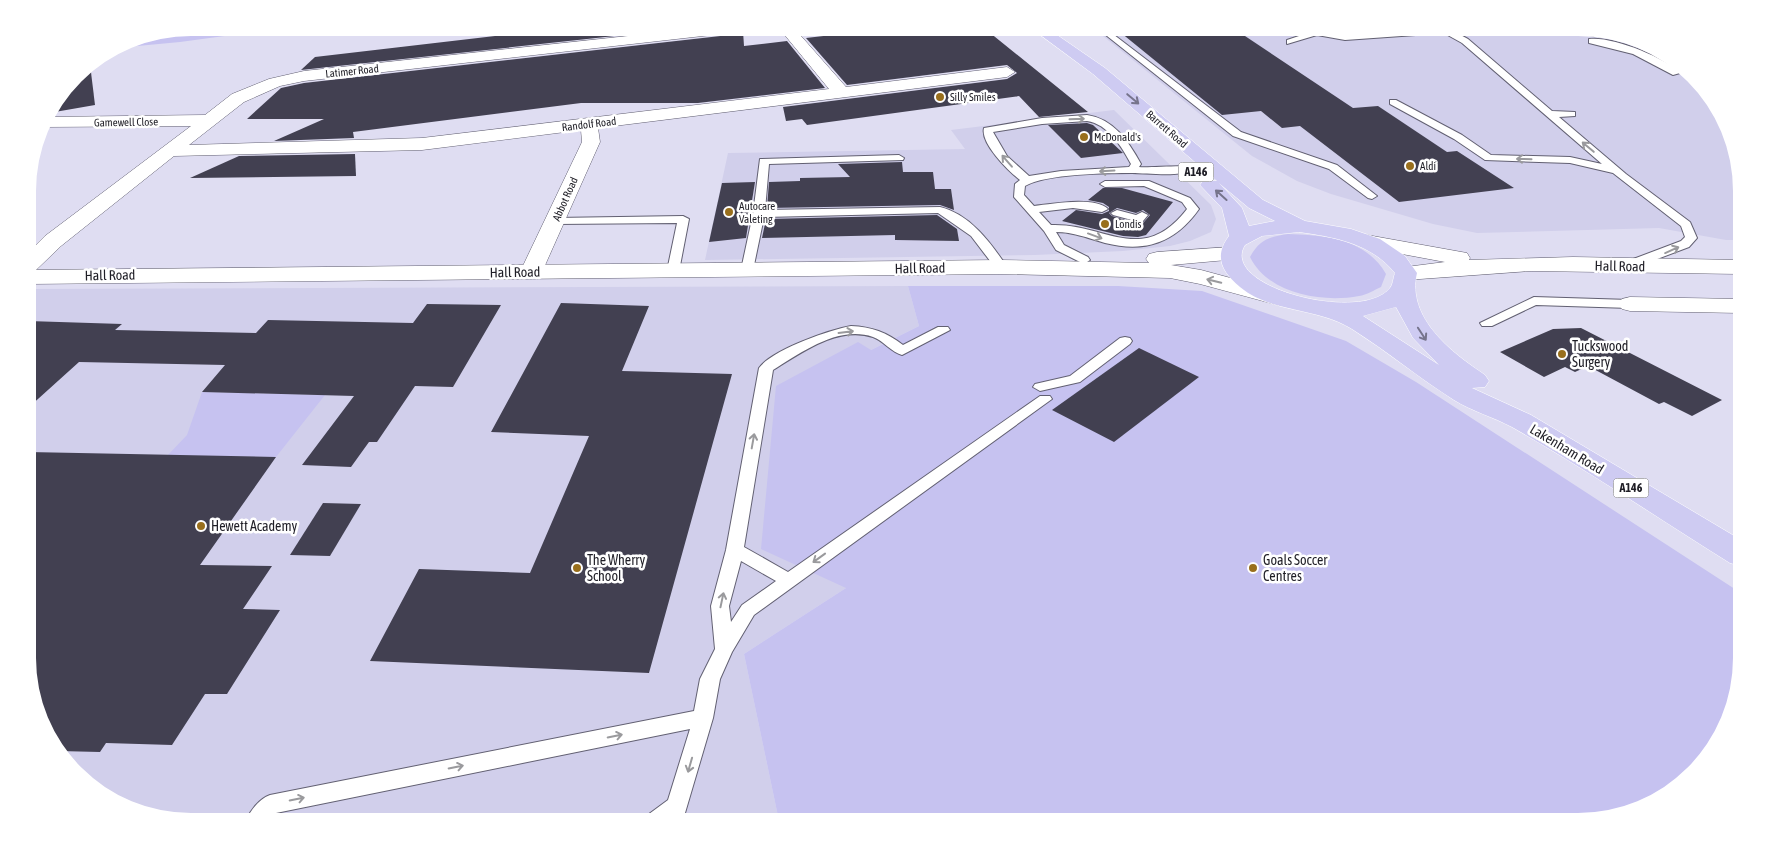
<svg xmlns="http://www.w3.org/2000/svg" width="1769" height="849" font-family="'Asap Condensed',sans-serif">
  <rect width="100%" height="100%" fill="#dfddf2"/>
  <g fill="#d1cfeb">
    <polygon points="1093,28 1577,28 1650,44 1708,92 1740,170 1740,240 1726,240 1659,228 1477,233 1433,224 1331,194 1297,181 1252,156"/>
    <polygon points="1114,110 1211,205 1216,219 1211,232 1190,241 1170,246 1123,251 1035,255 705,260 728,153 965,149 951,130"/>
    <polygon points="908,286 919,326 871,350 846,588 744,654 779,821 192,821 119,805 61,757 29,679 28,289"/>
  </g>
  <g fill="#c6c2f0">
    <polygon points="192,28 284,28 180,42 116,48 129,40"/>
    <path d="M 1288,234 C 1326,235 1366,239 1386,274 L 1381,287 C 1374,290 1367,295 1359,296 C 1322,303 1268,294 1250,257 C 1260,239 1269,237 1288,234 Z"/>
    <polygon points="908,286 1118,286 1202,291 1346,341 1416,382 1741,593 1741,658 1725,730 1669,794 1588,821 779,821 744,654 846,588 761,549 776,386 858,342 871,350 919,326"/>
    <polygon points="202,392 325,395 276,457 167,456 187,435"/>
  </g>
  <g fill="#424051" fill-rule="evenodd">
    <polygon points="563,28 689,28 301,70 315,57"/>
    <polygon points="834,28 984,28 1088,112 1039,117 1019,96 807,125 802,119 786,121 783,107 1007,79 1017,73 1007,65 847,85 806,38 841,34"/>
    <polygon points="1115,28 1233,28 1353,108 1378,106 1447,152 1457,151 1514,188 1399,202 1300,126 1282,128 1261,111 1222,115"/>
    <polygon points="743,31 744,46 787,41 825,88 698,103 581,103 353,132 354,138 274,141 324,119 247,119 281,88 304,83 738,34"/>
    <polygon points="90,64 95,105 49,113 83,68"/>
    <polygon points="1087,123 1093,125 1123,153 1081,158 1048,125"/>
    <polygon points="355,154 356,176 190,178 239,156"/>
    <polygon points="902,162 903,172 933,172 935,189 951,189 954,210 940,205 767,208 769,182 800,181 800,178 850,177 838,164"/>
    <polygon points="755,182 746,238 709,242 722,183"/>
    <path d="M 1103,188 L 1122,188 L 1173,202 L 1146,235 L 1138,237 L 1123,236 L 1062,221 L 1076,210 L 1102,214 L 1109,211 L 1109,207 L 1103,203 L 1088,200 ZM 1117,208 L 1136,213 L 1143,210 L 1150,215 L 1144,222 L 1139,224 L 1112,216 L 1109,213 Z"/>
    <polygon points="937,215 957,229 959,241 895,240 895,235 762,238 766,219"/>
    <polygon points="561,303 649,306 622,371 732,374 649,673 370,661 419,569 530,573 589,436 491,432"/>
    <polygon points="427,304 501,305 453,387 415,386 377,442 369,442 351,467 302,465 354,396 202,392 225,365 79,362 28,408 28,321 122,324 115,330 256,333 268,320 413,323"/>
    <polygon points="1581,328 1722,400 1692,416 1664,402 1659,404 1588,366 1575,372 1565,367 1544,377 1500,352 1553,329"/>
    <polygon points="1139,348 1199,377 1114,442 1052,410"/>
    <polygon points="28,452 276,457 200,565 272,566 243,609 280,610 227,694 205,694 172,745 106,743 100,752 59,751 29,679"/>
    <polygon points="323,503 361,504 330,556 290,555"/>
  </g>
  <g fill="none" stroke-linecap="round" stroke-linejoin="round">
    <g stroke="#626072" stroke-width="2">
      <g id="lane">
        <polygon points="1097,28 1105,28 1241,132 1337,165 1377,196 1372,199 1368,198 1329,169 1233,136"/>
        <path d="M 1296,28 C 1312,26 1329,35 1345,35 C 1389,36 1434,28 1478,28 L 1474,30 L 1455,32 L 1468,39 L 1552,111 L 1575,112 L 1575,116 L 1559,117 L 1626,174 L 1690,222 L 1697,238 L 1689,247 L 1636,267 L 1628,267 L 1626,264 L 1628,261 L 1681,241 L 1685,237 L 1681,226 L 1613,173 L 1570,163 L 1485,160 L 1454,139 L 1390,104 L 1390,100 L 1396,100 L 1462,135 L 1491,155 L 1570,157 L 1602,164 L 1462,43 L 1444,33 L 1345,40 L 1317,35 L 1287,44 L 1287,40 L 1308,33 Z"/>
        <polygon points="1545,28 1565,28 1610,35 1606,37 1549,30"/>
        <path d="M 1589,39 C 1612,36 1664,57 1680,73 L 1673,75 L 1633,54 L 1589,43 Z"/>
        <path d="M 1087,115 C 1114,119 1129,142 1141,164 L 1139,167 C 1150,168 1191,164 1196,168 C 1185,178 1147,173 1132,173 C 1108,173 1045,174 1025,186 L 1024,195 L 1034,206 C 1051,204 1095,196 1108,209 L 1102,212 L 1073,208 L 1039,212 L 1051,225 C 1106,223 1142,267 1187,209 L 1182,202 L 1144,186 L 1105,187 L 1100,184 L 1105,181 L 1149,181 L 1190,198 L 1199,209 C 1175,243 1145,253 1105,243 C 1088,238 1073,232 1056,232 L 1064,245 L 1088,257 L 1090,260 L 1084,264 L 1056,250 L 1044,231 L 1014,197 L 1015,184 L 1020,180 C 1008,171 980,143 984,128 L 1042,118 ZM 1087,121 C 1108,124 1122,147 1131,164 L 1129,167 L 1061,171 L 1029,176 L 1007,156 L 993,132 L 1042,124 Z"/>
        <path d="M 899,155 L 904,158 L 903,160 L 769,164 L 765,210 L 940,207 C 970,214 991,243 1007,267 L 1005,270 L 997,270 L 971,236 L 938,213 L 764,217 L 753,270 L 751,273 L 743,273 L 741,270 L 753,214 L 760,159 Z"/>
        <polygon points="1117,210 1136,215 1142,212 1148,215 1143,221 1139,222 1113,215 1111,213"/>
        <polygon points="683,216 689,219 679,271 673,275 667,271 677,223 555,224 549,221 555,218"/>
        <polygon points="1534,297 1630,300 1636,304 1630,308 1536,305 1492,326 1482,326 1480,323"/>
        <path d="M 851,326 C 872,327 886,332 903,345 L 938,327 L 948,327 L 950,330 L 902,355 C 891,352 884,341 873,337 C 838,325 801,353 773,370 L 744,547 L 788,572 L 1040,396 L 1050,396 L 1052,399 L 754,615 L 732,652 L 720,679 L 713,718 L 685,813 L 673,821 L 646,821 L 649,814 L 668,800 L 690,729 L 276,813 L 270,821 L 246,821 C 250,811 259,799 270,795 L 694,711 L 700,679 L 715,649 L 711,606 L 726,550 L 759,368 C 772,350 829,330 851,326 ZM 741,561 L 776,581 L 742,605 L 731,622 L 729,606 Z"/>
        <polygon points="1125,337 1130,338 1132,341 1130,344 1080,382 1040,391 1033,387 1035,384 1070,376 1120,338"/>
      </g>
    </g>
    <g stroke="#626072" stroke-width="1">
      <g id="street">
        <polygon points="702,28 745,28 738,32 304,81 280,86 244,102 189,145 422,138 829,89 779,28 794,28 846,87 1007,67 1015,72 1007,77 598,128 600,142 542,272 539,277 531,279 523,277 520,272 582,142 581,130 422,150 174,156 61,246 36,270 28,272 28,253 45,236 191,126 42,127 46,117 205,115 232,94 269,79 304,71"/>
        <polygon points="1630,297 1740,299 1741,313 1630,311 1622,309 1618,304 1622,299"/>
      </g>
    </g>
    <g stroke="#626072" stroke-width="1">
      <g id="secondary">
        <polygon points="1367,235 1467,253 1470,258 1469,260 1573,257 1740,260 1740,274 1531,271 1406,280 1398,278 1395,273 1398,268 1445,262 1359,246 1356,241 1359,236"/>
        <polygon points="1230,247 1238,249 1241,254 1238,259 1171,265 1201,270 1286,293 1290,298 1286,303 1278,305 1200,284 1170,278 1001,274 28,284 28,270 1001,260 1149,263 1146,259 1149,254 1157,252"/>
      </g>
    </g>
    <g stroke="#fff" stroke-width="1">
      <path id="highway" d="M 1031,28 L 1047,28 L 1105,68 L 1263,200 L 1305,221 L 1351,229 L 1380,239 L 1405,256 L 1417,273 C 1406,318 1452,353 1485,375 L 1489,381 L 1485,387 L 1472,388 L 1531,415 L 1741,540 L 1741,566 L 1730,563 C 1658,518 1586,469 1512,427 C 1493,417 1472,411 1454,400 C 1419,378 1387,351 1352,329 C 1317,307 1271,313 1240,287 C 1221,271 1214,256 1229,236 L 1222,208 L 1200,185 L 1203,181 L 1217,181 L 1093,74 ZM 1219,183 L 1249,208 L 1275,221 L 1249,226 L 1242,208 ZM 1299,232 C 1334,237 1371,243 1395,273 C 1393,278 1393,285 1390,288 C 1362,324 1218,287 1245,245 L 1262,236 ZM 1396,307 L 1413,338 L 1439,365 L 1363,316 Z"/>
    </g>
    <use href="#lane" fill="#fff" fill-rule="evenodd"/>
    <use href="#street" fill="#fff" fill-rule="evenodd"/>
    <use href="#secondary" fill="#fff" fill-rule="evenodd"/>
    <use href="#highway" fill="#cecbf2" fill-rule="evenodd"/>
  </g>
  <defs><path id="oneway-shaft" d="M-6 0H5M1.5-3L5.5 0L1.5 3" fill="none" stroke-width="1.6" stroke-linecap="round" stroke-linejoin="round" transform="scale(1.25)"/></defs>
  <g stroke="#76748c">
    <use href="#oneway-shaft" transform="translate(1133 99) rotate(40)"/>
    <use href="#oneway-shaft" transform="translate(1221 195) rotate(-138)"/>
    <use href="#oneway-shaft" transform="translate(1422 334) rotate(57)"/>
  </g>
  <g stroke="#9a9a9d">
    <use href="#oneway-shaft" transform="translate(1077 119) rotate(-2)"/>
    <use href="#oneway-shaft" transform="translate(1588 147) rotate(-140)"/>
    <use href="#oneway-shaft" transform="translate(1524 159) rotate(-179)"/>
    <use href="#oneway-shaft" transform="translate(1007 161) rotate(-131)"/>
    <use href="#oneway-shaft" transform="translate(1107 171) rotate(177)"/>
    <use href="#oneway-shaft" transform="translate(1095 236) rotate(20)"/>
    <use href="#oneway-shaft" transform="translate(1672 250) rotate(-24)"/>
    <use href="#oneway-shaft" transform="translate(1214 281) rotate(-166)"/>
    <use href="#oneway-shaft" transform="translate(846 332) rotate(-7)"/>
    <use href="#oneway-shaft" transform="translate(753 441) rotate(-80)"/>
    <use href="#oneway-shaft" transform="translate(819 558) rotate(144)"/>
    <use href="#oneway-shaft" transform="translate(722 600) rotate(-78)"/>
    <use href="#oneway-shaft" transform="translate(615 736) rotate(-11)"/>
    <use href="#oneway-shaft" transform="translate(690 765) rotate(106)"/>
    <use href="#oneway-shaft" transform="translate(456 767) rotate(-11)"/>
    <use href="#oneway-shaft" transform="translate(297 799) rotate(-11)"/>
  </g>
  <g fill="#996f1c" stroke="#fff" stroke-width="2">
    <circle cx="940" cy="97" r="5"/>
    <circle cx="1084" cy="137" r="5"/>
    <circle cx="1410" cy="166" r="5"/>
    <circle cx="729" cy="212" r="5"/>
    <circle cx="1105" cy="224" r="5"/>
    <circle cx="1562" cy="354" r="5"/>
    <circle cx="201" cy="526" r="5"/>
    <circle cx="577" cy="568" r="5"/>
    <circle cx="1253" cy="568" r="5"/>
  </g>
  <g text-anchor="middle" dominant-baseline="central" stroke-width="5" stroke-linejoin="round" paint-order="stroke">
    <g font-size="11" fill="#1f1e26" stroke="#fff">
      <text transform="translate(352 71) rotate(-6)">Latimer Road</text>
      <text transform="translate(126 122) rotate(-1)">Gamewell Close</text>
      <text transform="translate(589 124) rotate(-7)">Randolf Road</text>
      <text transform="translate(1167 129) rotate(41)">Barrett Road</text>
      <text transform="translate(565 199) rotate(-66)">Abbot Road</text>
    </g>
    <g font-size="11" fill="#1f1e26" stroke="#fff" text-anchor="start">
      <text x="950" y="97">Silly Smiles</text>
      <text x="1094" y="137">McDonald's</text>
      <text x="1420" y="166">Aldi</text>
      <text x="739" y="206">Autocare<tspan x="739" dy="13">Valeting</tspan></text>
      <text x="1115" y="224">Londis</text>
    </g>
    <g fill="#fff" stroke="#626267" stroke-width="1">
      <rect x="1178.5" y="162.5" width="35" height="19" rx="4"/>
      <rect x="1613.5" y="478.5" width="35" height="19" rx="4"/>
    </g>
    <g font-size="12" font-weight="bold" fill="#1f1e26">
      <text x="1196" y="172">A146</text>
      <text x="1631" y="488">A146</text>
    </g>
    <g font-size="14" fill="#1f1e26" stroke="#fff">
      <text transform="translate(1620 266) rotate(1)">Hall Road</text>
      <text transform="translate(920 268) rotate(-1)">Hall Road</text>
      <text transform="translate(515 272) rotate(-1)">Hall Road</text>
      <text transform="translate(110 275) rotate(-1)">Hall Road</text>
      <text transform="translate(1567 449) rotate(31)">Lakenham Road</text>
    </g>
    <g font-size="14" fill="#1f1e26" stroke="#fff" text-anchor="start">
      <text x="1572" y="346">Tuckswood<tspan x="1572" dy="16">Surgery</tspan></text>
      <text x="211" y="526">Hewett Academy</text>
      <text x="587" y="560">The Wherry<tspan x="587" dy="16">School</tspan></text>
      <text x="1263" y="560">Goals Soccer<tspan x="1263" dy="16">Centres</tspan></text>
    </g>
  </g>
  <path d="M0 0H1769V849H0ZM191 36H1578A155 155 0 0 1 1733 191V658A155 155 0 0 1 1578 813H191A155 155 0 0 1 36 658V191A155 155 0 0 1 191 36Z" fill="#fff" fill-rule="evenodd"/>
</svg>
